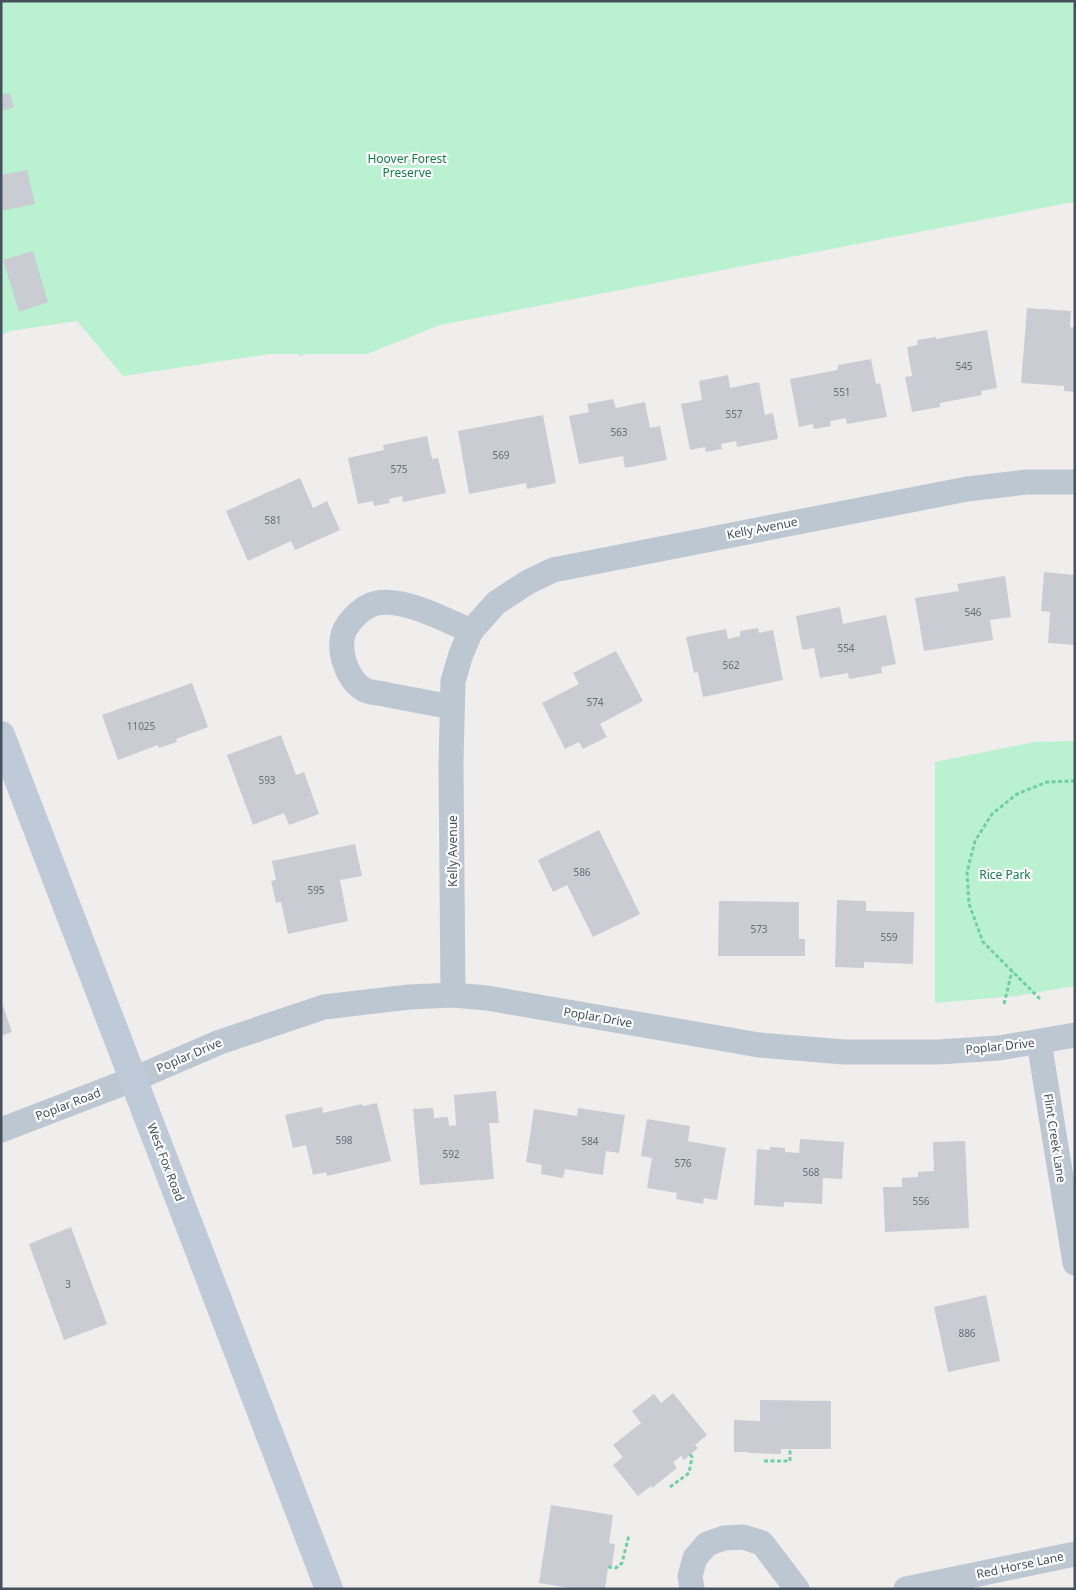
<svg xmlns="http://www.w3.org/2000/svg" width="1076" height="1590" font-family="'Noto Sans',sans-serif">
  <rect width="100%" height="100%" fill="#f0eded"/>
  <g fill="#b9f1d1">
    <polygon points="1,1 1075,1 1075,203 1068,203 440,325 367,354 308,354 299,356 298,354 270,354 123,376 77,321 10,331 1,335"/>
    <polygon points="1075,741 1075,986 1016,996 935,1003 935,762 1034,742"/>
  </g>
  <g fill="#caccd3">
    <polygon points="10,93 14,107 1,111 1,95"/>
    <polygon points="27,170 35,204 1,211 1,175"/>
    <polygon points="33,251 48,302 19,312 3,260"/>
    <polygon points="1027,308 1071,311 1070,327 1075,328 1075,392 1064,391 1064,386 1021,383"/>
    <polygon points="987,330 997,388 981,391 982,395 940,403 940,407 912,412 905,377 912,376 907,347 918,345 917,340 936,337 936,339"/>
    <polygon points="871,359 876,384 880,383 887,417 847,424 846,418 830,421 831,426 814,429 813,424 799,427 790,379 838,370 838,365"/>
    <polygon points="728,375 730,388 759,382 765,415 773,413 778,439 737,447 736,441 721,444 722,449 706,452 705,447 690,450 681,404 702,400 699,381"/>
    <polygon points="613,399 616,408 645,402 650,428 660,426 667,460 625,468 623,456 579,464 569,416 589,412 587,404"/>
    <polygon points="543,415 556,483 527,489 526,483 469,494 458,431"/>
    <polygon points="427,436 432,459 438,458 446,493 403,502 402,496 389,499 390,503 374,506 373,501 358,504 348,458 384,450 383,445"/>
    <polygon points="300,478 313,508 327,501 340,530 295,550 291,541 248,561 226,511"/>
    <polygon points="1044,572 1075,575 1075,645 1048,643 1050,612 1041,611"/>
    <polygon points="1005,576 1011,617 990,620 993,640 924,651 915,598 959,591 957,584"/>
    <polygon points="840,607 843,624 886,615 896,664 881,667 882,673 849,679 848,673 820,678 814,648 802,650 796,616"/>
    <polygon points="758,628 759,633 773,630 783,680 703,697 698,672 694,673 686,637 726,629 728,639 740,636 740,631"/>
    <polygon points="616,651 643,701 600,724 607,737 583,749 579,742 565,749 542,703 579,684 573,673"/>
    <polygon points="192,683 208,727 176,739 177,742 159,748 158,745 118,760 102,715"/>
    <polygon points="281,735 296,775 304,772 319,814 289,825 284,813 253,825 227,755"/>
    <polygon points="599,830 640,914 593,937 567,885 553,892 538,860"/>
    <polygon points="355,844 362,876 340,880 348,921 288,934 281,902 276,903 271,881 276,880 272,861"/>
    <polygon points="837,900 866,901 866,911 914,912 913,964 864,962 864,968 835,967"/>
    <polygon points="719,901 799,902 799,939 805,939 805,956 718,956"/>
    <polygon points="1,1000 12,1032 1,1036"/>
    <polygon points="496,1091 499,1123 489,1123 494,1179 420,1185 413,1109 433,1108 434,1118 448,1117 449,1126 456,1125 454,1095"/>
    <polygon points="377,1103 391,1161 327,1176 326,1172 313,1175 306,1145 293,1148 285,1115 322,1107 323,1113 362,1104 363,1106"/>
    <polygon points="578,1108 625,1115 619,1153 606,1151 603,1175 565,1169 563,1178 541,1174 542,1165 526,1162 534,1109 577,1116"/>
    <polygon points="647,1119 690,1126 688,1141 726,1148 717,1200 704,1198 703,1204 676,1199 677,1193 647,1188 652,1158 641,1156"/>
    <polygon points="800,1139 844,1142 842,1179 823,1178 822,1204 784,1202 784,1207 754,1205 757,1149 770,1150 770,1147 785,1148 785,1152 799,1153"/>
    <polygon points="965,1141 969,1228 885,1232 883,1187 902,1187 902,1178 918,1177 918,1172 934,1171 933,1142"/>
    <polygon points="71,1227 107,1324 64,1340 29,1244"/>
    <polygon points="986,1295 1000,1361 948,1372 934,1307"/>
    <polygon points="673,1393 707,1435 695,1445 698,1448 684,1460 681,1456 673,1462 677,1468 652,1488 651,1486 638,1496 613,1465 623,1457 613,1445 641,1423 632,1411 654,1394 661,1403"/>
    <polygon points="760,1400 831,1401 831,1449 781,1449 781,1454 748,1453 748,1452 734,1452 734,1420 760,1421"/>
    <polygon points="551,1505 613,1515 609,1543 615,1544 612,1566 608,1567 605,1589 577,1589 539,1583"/>
  </g>
  <g fill="none" stroke-linecap="round" stroke-linejoin="round">
    <g stroke="#70d0a4" stroke-width="3" stroke-dasharray="4 2.5" stroke-linecap="butt">
      <polyline points="1040,999 983,942 969,904 967,872 975,841 992,814 1017,794 1047,782 1075,781"/>
      <polyline points="1004,1004 1012,971"/>
      <polyline points="764,1461 790,1461 790,1449"/>
      <polyline points="670,1487 689,1473 692,1457 690,1454"/>
      <polyline points="608,1567 616,1568 622,1563 629,1535"/>
    </g>
    <g stroke="#bdc7d1" stroke-width="25">
      <path d="M 452,707 C 430,703 409,699 388,695 C 381,693 371,693 365,690 C 349,682 340,657 342,640 C 343,625 362,606 377,603 C 405,598 445,620 471,631"/>
      <polyline points="453,995 451,763 453,681 461,654 471,631 496,603 528,582 553,570 967,489 1027,482 1075,482"/>
      <polyline points="1039,1042 1075,1263"/>
      <polyline points="1,1130 134,1079 220,1042 324,1007 409,997 453,995 487,998 759,1045 844,1052 938,1052 999,1048 1075,1035"/>
      <polyline points="692,1589 690,1576 695,1558 707,1544 724,1538 743,1537 762,1543 797,1589"/>
      <polyline points="906,1589 1075,1554"/>
    </g>
    <polyline stroke="#bfcad8" stroke-width="28" points="1,735 329,1589"/>
  </g>
  <g text-anchor="middle" dominant-baseline="central" stroke-width="4.5" stroke-linejoin="round" paint-order="stroke">
    <g font-size="10" fill="#666f7a">
      <text x="964" y="366">545</text>
      <text x="842" y="392">551</text>
      <text x="734" y="414">557</text>
      <text x="619" y="432">563</text>
      <text x="501" y="455">569</text>
      <text x="399" y="469">575</text>
      <text x="273" y="520">581</text>
      <text x="973" y="612">546</text>
      <text x="846" y="648">554</text>
      <text x="731" y="665">562</text>
      <text x="595" y="702">574</text>
      <text x="141" y="726">11025</text>
      <text x="267" y="780">593</text>
      <text x="582" y="872">586</text>
      <text x="316" y="890">595</text>
      <text x="759" y="929">573</text>
      <text x="889" y="937">559</text>
      <text x="344" y="1140">598</text>
      <text x="590" y="1141">584</text>
      <text x="451" y="1154">592</text>
      <text x="683" y="1163">576</text>
      <text x="811" y="1172">568</text>
      <text x="921" y="1201">556</text>
      <text x="68" y="1284">3</text>
      <text x="967" y="1333">886</text>
    </g>
    <g font-size="12" fill="#12804d" stroke="#fff">
      <text x="407" y="158">Hoover Forest<tspan x="407" dy="14">Preserve</tspan></text>
      <text x="1005" y="874">Rice Park</text>
    </g>
    <g font-size="12" fill="#45505c" stroke="#fff">
      <text transform="translate(762 528) rotate(-11)">Kelly Avenue</text>
      <text transform="translate(452 851) rotate(-90)">Kelly Avenue</text>
      <text transform="translate(598 1017) rotate(10)">Poplar Drive</text>
      <text transform="translate(1000 1046) rotate(-6)">Poplar Drive</text>
      <text transform="translate(189 1055) rotate(-23)">Poplar Drive</text>
      <text transform="translate(68 1104) rotate(-21)">Poplar Road</text>
      <text transform="translate(1055 1138) rotate(81)">Flint Creek Lane</text>
      <text transform="translate(166 1162) rotate(69)">West Fox Road</text>
      <text transform="translate(1020 1565) rotate(-12)">Red Horse Lane</text>
    </g>
  </g>
  <rect width="1076" height="1590" fill="none" stroke="#45505c" stroke-width="5"/>
</svg>
